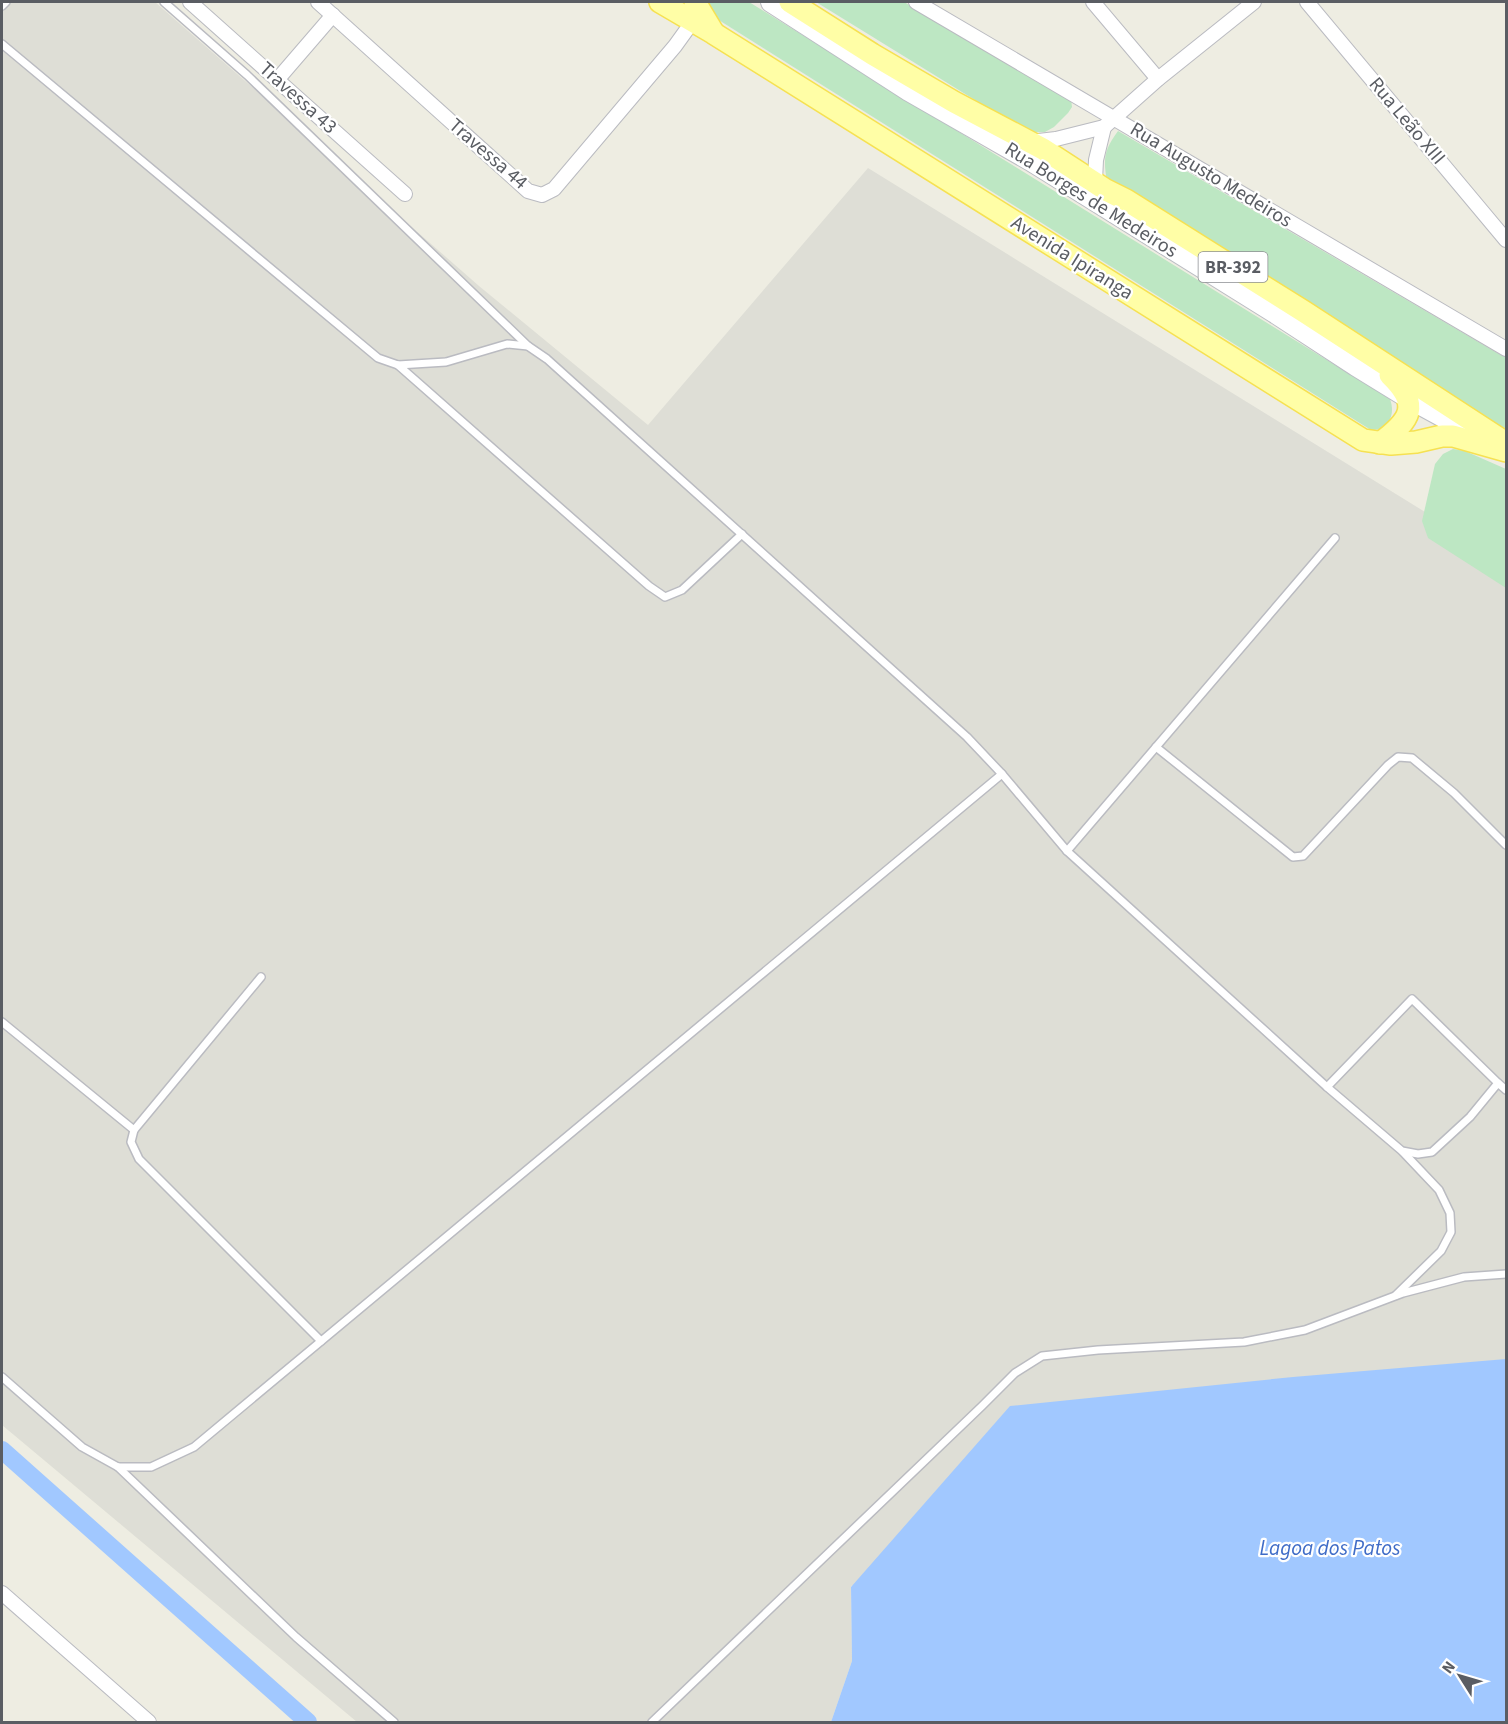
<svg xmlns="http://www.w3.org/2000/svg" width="1508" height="1724" font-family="'Source Sans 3',sans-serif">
  <rect width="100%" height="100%" fill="#eeede2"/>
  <polygon fill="#deded6" points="2,2 155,2 479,286 648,425 868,168 1506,562 1506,1359 851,1586 852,1661 831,1722 357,1722 2,1425"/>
  <g fill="#bde7c3">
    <path d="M 705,2 L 749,2 L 1390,399 C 1394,411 1392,418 1384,429 L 1371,430 L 714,17 Z"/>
    <polygon points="816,2 904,2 1071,99 1072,107 1068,113 1054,127 1045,132 1027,132"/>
    <path d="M 1118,131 L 1499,354 L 1506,356 L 1506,430 L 1107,181 C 1103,159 1104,150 1118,131 Z"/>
    <polygon points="1453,449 1465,451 1506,469 1506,588 1428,538 1422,521 1435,464 1443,454"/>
  </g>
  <polygon fill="#a1c8ff" points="1506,1359 1506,1722 831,1722 852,1661 851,1587 1010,1406 1293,1377"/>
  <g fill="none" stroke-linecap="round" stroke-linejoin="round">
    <polyline stroke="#a1c8ff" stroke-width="18" points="2,1450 308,1722"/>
    <g stroke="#babbc1" stroke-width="10">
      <g id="lane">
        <polyline points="164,2 247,75 528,346"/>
        <polyline points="2,6 6,2"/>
        <polyline points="2,44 378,358 398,365 446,362 507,344 528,346 547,359 967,737 1002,774 194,1447 151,1467 118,1467 82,1447 2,1377"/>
        <polyline points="398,365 649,586 665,597 682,590 742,534"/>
        <polyline points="1156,747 1293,857 1303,856 1388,765 1398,757 1412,758 1454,793 1506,845"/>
        <polyline points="1002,774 1067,851 1327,1087 1402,1151 1418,1154 1432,1152 1470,1117 1498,1083 1506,1090"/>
        <polyline points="1067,851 1335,538"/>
        <polyline points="261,977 134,1130 131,1142 139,1159 321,1341"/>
        <polyline points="2,1022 134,1130"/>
        <polyline points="1327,1087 1412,999 1498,1083"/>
        <polyline points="1396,1295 1441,1251 1451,1232 1450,1213 1439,1190 1403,1152"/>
        <polyline points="118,1467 296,1637 394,1722"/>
        <polyline points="652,1722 982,1406 1015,1373 1042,1356 1098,1350 1244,1342 1305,1330 1403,1293 1464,1277 1506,1274"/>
      </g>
    </g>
    <g stroke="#babbc1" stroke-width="16">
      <g id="street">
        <polyline points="190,2 405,194"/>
        <polyline points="318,2 528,191 542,195 554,189 675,46 693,21"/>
        <polyline points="916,2 1506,349"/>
        <polyline points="1093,2 1158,79"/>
        <polyline points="1307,2 1506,240"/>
        <polyline points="277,80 333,15"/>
        <polyline points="1030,142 1056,139 1104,127 1158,79 1254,2"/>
        <polyline points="1095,181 1096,160 1104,127"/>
        <polyline points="2,1593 149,1722"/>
      </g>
    </g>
    <g stroke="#bbbdc4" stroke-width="22">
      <polyline id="secondary" points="771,2 909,91 1031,161 1275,313 1356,366 1408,398 1487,441"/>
    </g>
    <g stroke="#f6e152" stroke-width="24">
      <g id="primary">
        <polyline points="660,2 713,33 1363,440 1391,444 1416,442 1442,436 1453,436 1506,451"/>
        <polyline points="695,2 713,32"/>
        <polyline points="790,2 872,54 954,102 1043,149 1106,190 1126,200 1303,311 1506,443"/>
        <path d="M 1380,443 C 1411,420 1421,405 1390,375"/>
      </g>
    </g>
    <use href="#lane" stroke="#fff" stroke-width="7"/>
    <use href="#street" stroke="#fff" stroke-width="14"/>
    <use href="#secondary" stroke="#fff" stroke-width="20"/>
    <use href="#primary" stroke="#fffea6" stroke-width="21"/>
  </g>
  <g text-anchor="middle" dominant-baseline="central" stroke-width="4.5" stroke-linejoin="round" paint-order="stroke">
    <rect fill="#fff" stroke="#8c8e92" stroke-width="1.5" x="1198.5" y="252" width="69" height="30" rx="4.5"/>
    <g font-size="18" font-weight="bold" fill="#5a5d63">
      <text x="1233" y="267">BR-392</text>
    </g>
    <g font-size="20" fill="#5a5d63" stroke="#fff">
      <text transform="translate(298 98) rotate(42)">Travessa 43</text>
      <text transform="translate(1407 121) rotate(50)">Rua Leão XIII</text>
      <text transform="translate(488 154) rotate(41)">Travessa 44</text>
      <text transform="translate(1211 175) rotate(31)">Rua Augusto Medeiros</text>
      <text transform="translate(1091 200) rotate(32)">Rua Borges de Medeiros</text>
      <text transform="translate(1072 258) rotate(32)">Avenida Ipiranga</text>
    </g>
    <g font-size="21" font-style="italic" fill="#3f6cc7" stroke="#fff">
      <text x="1330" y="1548">Lagoa dos Patos</text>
    </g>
  </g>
  <rect width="1508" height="1724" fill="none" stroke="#5a5d63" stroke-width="6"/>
  <g transform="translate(1460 1676) rotate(307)" stroke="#ffffff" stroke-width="4.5" paint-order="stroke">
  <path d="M0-4.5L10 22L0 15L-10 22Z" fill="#5a5d63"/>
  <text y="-9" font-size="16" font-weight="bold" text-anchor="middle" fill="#5a5d63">N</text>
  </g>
</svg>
